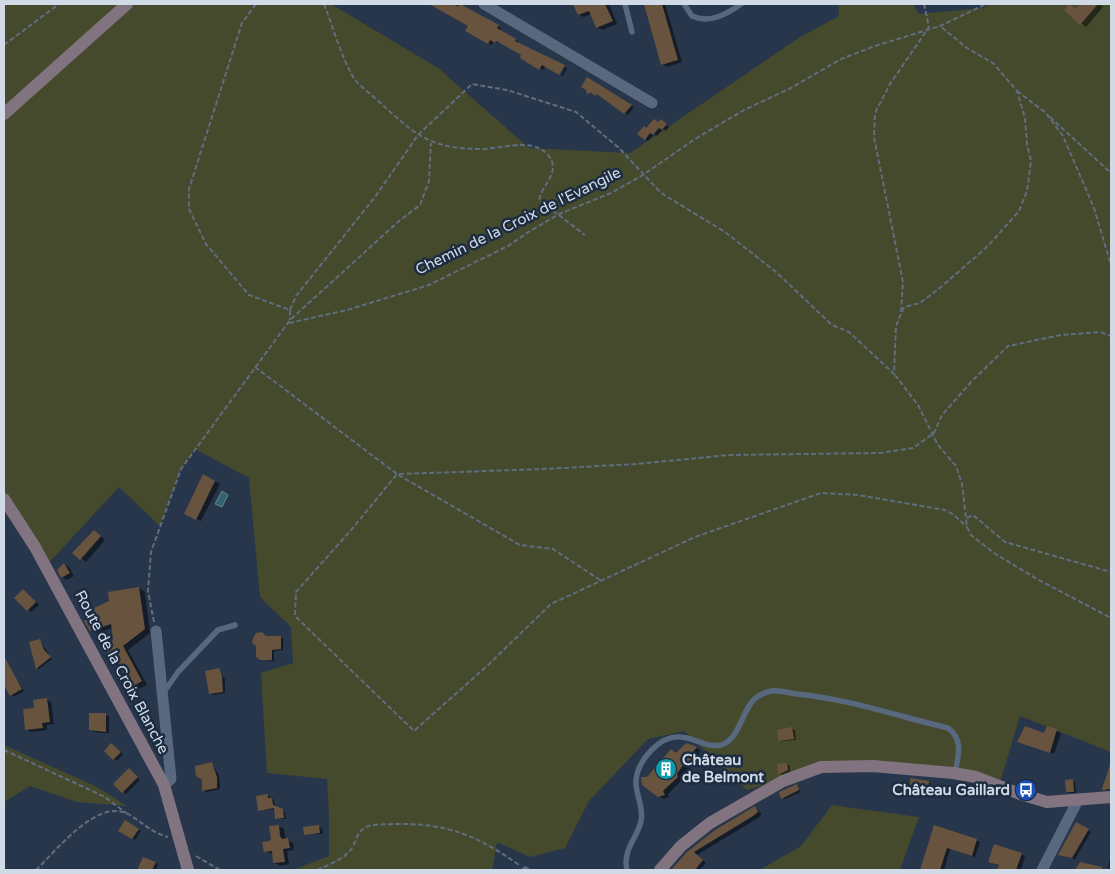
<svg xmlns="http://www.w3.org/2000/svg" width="1115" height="874" font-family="'Varela Round',sans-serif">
  <rect width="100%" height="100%" fill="#27364b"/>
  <g fill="#454a2c">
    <polygon points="4,4 331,4 438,68 529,148 630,153 800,37 839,16 838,4 913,4 919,14 982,8 992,4 1111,4 1111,752 1020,716 999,786 873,766 794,776 747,790 684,731 648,739 589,801 565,848 530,857 497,842 492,870 293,870 329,856 329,815 327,779 267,773 261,673 293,663 291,627 260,597 249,478 195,449 181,469 160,526 119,487 46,566 4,499"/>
    <polygon points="4,745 97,787 127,806 77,802 30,786 4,802"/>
    <polygon points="832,805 919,817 900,870 760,870 801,846"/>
  </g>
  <polygon fill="#34656e" stroke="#638893" points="222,491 228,495 222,507 215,504"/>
  <g fill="#0007">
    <polygon points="431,4 450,4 458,8 460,5 501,28 500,31 519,42 518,43 546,66 543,70 521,58 523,55 500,42 499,43 494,41 492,45 467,31 469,26"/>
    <polygon points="574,4 609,4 617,24 602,30 597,27 592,14 583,17 579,14"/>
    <polygon points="645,4 665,4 682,62 667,67 662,64"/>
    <polygon points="1070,4 1077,9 1081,4 1099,4 1103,7 1086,27 1066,10"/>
    <polygon points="565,67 567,68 563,76 561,75"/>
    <polygon points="588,78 634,107 628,115 600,95 588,93"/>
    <polygon points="659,123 664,123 669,127 666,131 663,129 657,136 654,134 648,141 645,139 647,129"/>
    <polygon points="204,476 220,484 201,521 190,516"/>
    <polygon points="99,535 105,540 86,562 74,553"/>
    <polygon points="64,564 69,567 74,576 67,580 62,577"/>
    <polygon points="139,588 145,592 150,633 128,650 147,685 139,689 133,686 116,660 110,656 105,647 114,641 113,628 97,633 91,630"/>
    <polygon points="23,590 39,605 31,612 16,598"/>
    <polygon points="267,637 283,638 283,650 274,651 274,661 261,659 257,646"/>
    <polygon points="40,641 52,659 39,669 37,668"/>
    <polygon points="7,664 24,691 13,697 4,684 4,666"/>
    <polygon points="218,670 225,679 225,693 213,695 210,693"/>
    <polygon points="47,700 51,702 54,724 47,725 47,730 31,732 26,729 36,709"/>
    <polygon points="90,714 109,716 109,733 99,733 90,730"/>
    <polygon points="1048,728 1061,733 1054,754 1018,742 1045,734"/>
    <polygon points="792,729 795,730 796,740 780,741"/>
    <polygon points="112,744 123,754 117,761 114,759"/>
    <polygon points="695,747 700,750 698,759 681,777 682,780 668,794 669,797 664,799 659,796 647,778 672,751 677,754"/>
    <polygon points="212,764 219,775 220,789 206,792 203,790"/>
    <polygon points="787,764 790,766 790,772 782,775 779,774"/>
    <polygon points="132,772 140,780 126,794 115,784"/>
    <polygon points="1109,775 1111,775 1111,791 1103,789"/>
    <polygon points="1072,780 1075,782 1076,793 1070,793 1067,792"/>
    <polygon points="928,782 931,784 931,791 911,788"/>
    <polygon points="797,786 801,792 785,799 782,798"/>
    <polygon points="268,795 274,800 275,808 285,812 286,819 276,819 275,809 259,810"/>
    <polygon points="755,808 762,814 758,818 697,855 706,863 699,870 672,870 687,853"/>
    <polygon points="126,822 141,831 135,840 120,830"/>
    <polygon points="1076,823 1091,832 1075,859 1060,855"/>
    <polygon points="279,826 284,829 286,840 293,843 294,850 287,851 289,864 280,866 275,863 273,854 265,851"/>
    <polygon points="319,827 322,828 323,834 305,834"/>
    <polygon points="935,827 980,842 975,857 950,849 944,870 921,870"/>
    <polygon points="995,846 1025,856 1021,870 998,870 1000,866 993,863"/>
    <polygon points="144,858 158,864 156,870 136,870"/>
    <polygon points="1110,858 1111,870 1108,870"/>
  </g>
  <g fill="#68533e">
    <polygon points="429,4 453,4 458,7 460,4 499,25 497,28 516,39 515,41 565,65 559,75 542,65 539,70 520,58 521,55 496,41 495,43 490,40 488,44 465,31 468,26"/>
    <polygon points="573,4 605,4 613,21 596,28 589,11 578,15"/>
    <polygon points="644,4 662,4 678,60 661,65"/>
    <polygon points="1069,4 1076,8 1080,4 1098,4 1080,25 1064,10"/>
    <polygon points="587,77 632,105 624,114 597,94 596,96 591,93 587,94 586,90 581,87"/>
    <polygon points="654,119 658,122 661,119 667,124 662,130 659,128 653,135 650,133 645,140 637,134 644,126 646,128"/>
    <polygon points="203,474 215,481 196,520 184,514"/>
    <polygon points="94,530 101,536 80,560 72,553"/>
    <polygon points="64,563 70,573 61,578 57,570"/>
    <polygon points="139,587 145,629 123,646 142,681 132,687 113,654 110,657 104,649 113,640 111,624 90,631 84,621 87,619 85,616 95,610 94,608 109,601 108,592"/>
    <polygon points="23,589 36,602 27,611 14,598"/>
    <polygon points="262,632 266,636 281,636 281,649 272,650 272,660 260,660 256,657 256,646 252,643 253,638 256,633"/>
    <polygon points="40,639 44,650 51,657 36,669 29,642"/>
    <polygon points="4,656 22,689 10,696 4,685"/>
    <polygon points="219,668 222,676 223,692 209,694 205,671"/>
    <polygon points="47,698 50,722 42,723 43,728 25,730 23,709 34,708 33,700"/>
    <polygon points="89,713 106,713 106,732 89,730"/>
    <polygon points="1025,726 1044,733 1047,726 1057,729 1050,753 1017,742"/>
    <polygon points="792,727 794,739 778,741 777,730"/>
    <polygon points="111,743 121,752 113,760 104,751"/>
    <polygon points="686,743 697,747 693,752 694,756 690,761 685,762 677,774 678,777 663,791 665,795 658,797 642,785 641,777 647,777 671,749 676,753"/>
    <polygon points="212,762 217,777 217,788 202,791 202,780 196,776 195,766"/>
    <polygon points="787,763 788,770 778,775 777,764"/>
    <polygon points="1110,765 1111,789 1102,790 1102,789"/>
    <polygon points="129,768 138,777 122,793 113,784"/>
    <polygon points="910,778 929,781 928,790 910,789"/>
    <polygon points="1073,779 1074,792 1066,792 1065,780"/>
    <polygon points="797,784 799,790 781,799 779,792"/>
    <polygon points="268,794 268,798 272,798 273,805 283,809 284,818 275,819 274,808 258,811 256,796"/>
    <polygon points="755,806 758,812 753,816 694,852 703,860 695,870 671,870 687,852 715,830"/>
    <polygon points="125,820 139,829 132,839 118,831"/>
    <polygon points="1076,822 1089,829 1072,858 1058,855"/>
    <polygon points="279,825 280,836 282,839 288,838 290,848 283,849 285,862 273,863 272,851 264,852 262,842 269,841 271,839 269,826"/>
    <polygon points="319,825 320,833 304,835 303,827"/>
    <polygon points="934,825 977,839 972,856 947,848 940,870 920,870"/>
    <polygon points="994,844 1022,853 1016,870 997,870 999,865 988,862"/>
    <polygon points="143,857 156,862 152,870 137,870"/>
    <polygon points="1080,862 1102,867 1102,870 1075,870"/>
  </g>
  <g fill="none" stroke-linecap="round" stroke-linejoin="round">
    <g stroke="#5f6d7f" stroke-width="2" stroke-dasharray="5 2.5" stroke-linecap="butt">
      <polyline points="256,4 242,23 189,189 189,209 206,244 232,275 249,295 290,310 290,320"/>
      <path d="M 324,4 C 333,27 340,53 352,75 C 356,84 369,92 376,99 C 413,132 425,148 478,149 C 500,150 531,136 548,155 C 562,172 542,184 539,200 L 585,235"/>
      <polyline points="4,45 59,4"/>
      <polyline points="1017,91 1046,113 1063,136 1094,208 1111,265"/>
      <polyline points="1050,117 1111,173"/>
      <polyline points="290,310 296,296 375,197 418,135 472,84 507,90 576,112 619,148 661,193 725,232 776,272 832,325 849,332 894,374 896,326 904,307 920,303 941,287 988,246 1019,211 1027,191 1031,161 1027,144 1025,118 1017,91 993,63 967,48 940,26"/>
      <polyline points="901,312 903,282 874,137 875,113 890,84 929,27 924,4"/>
      <polyline points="289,323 347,310 429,285 508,246 527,233 559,214 611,193 643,175 695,139 744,110 791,88 841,59 875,46 940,26 986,4"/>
      <polyline points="255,367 397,474 544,469 636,464 730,455 880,453 913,448 934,433 942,415 972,381 1008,346 1061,335 1100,332 1111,336"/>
      <polyline points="895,375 918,405 938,445 956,466 962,484 967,527 971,535 994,553 1037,579 1111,618"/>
      <polyline points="967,518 973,515 1005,542 1111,572"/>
      <polyline points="600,580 553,549 520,545 397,474 352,529 296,592 295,616 414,731 487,666 551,604 695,537 821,493 858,495 945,510 954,515 967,527"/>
      <polyline points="154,622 148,591 151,552 181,469 290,320 399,221 420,205 429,181 431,143"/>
      <polyline points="4,750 105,797 126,813"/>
      <polyline points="196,856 220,870"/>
      <path d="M 36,870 C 57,850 97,798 128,814 C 142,822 152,833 168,837"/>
      <path d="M 317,870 C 328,865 345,859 352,848 C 356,841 357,833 364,828 C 372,823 385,825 394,824 C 446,823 477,835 519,865"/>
    </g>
    <g stroke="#57687f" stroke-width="5.5">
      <polyline points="625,4 632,32"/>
      <path d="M 684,4 L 692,16 C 710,24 727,14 741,4"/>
      <polyline points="164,692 178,672 218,630 235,625"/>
      <polyline points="525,869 527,870"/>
      <path d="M 627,870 C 622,850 638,837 641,821 C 644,806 635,794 636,780 C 638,760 660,735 681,737 C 695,738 707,748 721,745 C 741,739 742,707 757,697 C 760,695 767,692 771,691 C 779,690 789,693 797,694 C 848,699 898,716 948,728 C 964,740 958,756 955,774"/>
    </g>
    <g stroke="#57687f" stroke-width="11">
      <polyline points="484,4 652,103"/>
      <polyline points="156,631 171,779 164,785"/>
      <polyline points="1042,870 1078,800"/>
    </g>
    <g stroke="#817480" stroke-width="12">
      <polyline points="4,114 127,4"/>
      <polyline points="4,499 35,547 164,785 188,870"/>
      <polyline points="660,870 681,846 710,823 783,781 821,767 873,766 953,773 976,777 1020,794 1047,802 1111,797"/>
    </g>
  </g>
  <defs>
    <g id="building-disc" transform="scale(1.125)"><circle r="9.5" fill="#0f9aa8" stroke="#1d2c40"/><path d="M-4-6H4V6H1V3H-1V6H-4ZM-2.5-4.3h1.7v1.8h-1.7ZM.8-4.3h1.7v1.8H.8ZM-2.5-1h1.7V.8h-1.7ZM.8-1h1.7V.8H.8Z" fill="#fff"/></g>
    <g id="bus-disc" transform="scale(1.125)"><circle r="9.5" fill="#1a4fb4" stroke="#1d2c40"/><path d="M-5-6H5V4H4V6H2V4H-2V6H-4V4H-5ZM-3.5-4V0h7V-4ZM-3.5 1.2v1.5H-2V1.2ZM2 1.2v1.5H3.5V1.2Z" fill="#fff"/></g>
  </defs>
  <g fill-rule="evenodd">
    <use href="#building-disc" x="666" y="769"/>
    <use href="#bus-disc" x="1026" y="790"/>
  </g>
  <g text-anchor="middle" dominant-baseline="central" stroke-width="5" stroke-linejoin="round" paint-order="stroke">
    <g font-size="15" fill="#d1dbe8" stroke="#1d2c40">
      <text transform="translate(518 221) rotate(-26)">Chemin de la Croix de l'Evangile</text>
      <text transform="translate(122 672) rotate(62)">Route de la Croix Blanche</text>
    </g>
    <g font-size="15" font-weight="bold" fill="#d1dbe8" stroke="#1d2c40" text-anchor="start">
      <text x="682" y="760">Château<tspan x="682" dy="17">de Belmont</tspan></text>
      <text x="1010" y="790" text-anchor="end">Château Gaillard</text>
    </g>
  </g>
  <rect width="1115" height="874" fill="none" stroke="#d1dbe8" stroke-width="10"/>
</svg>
